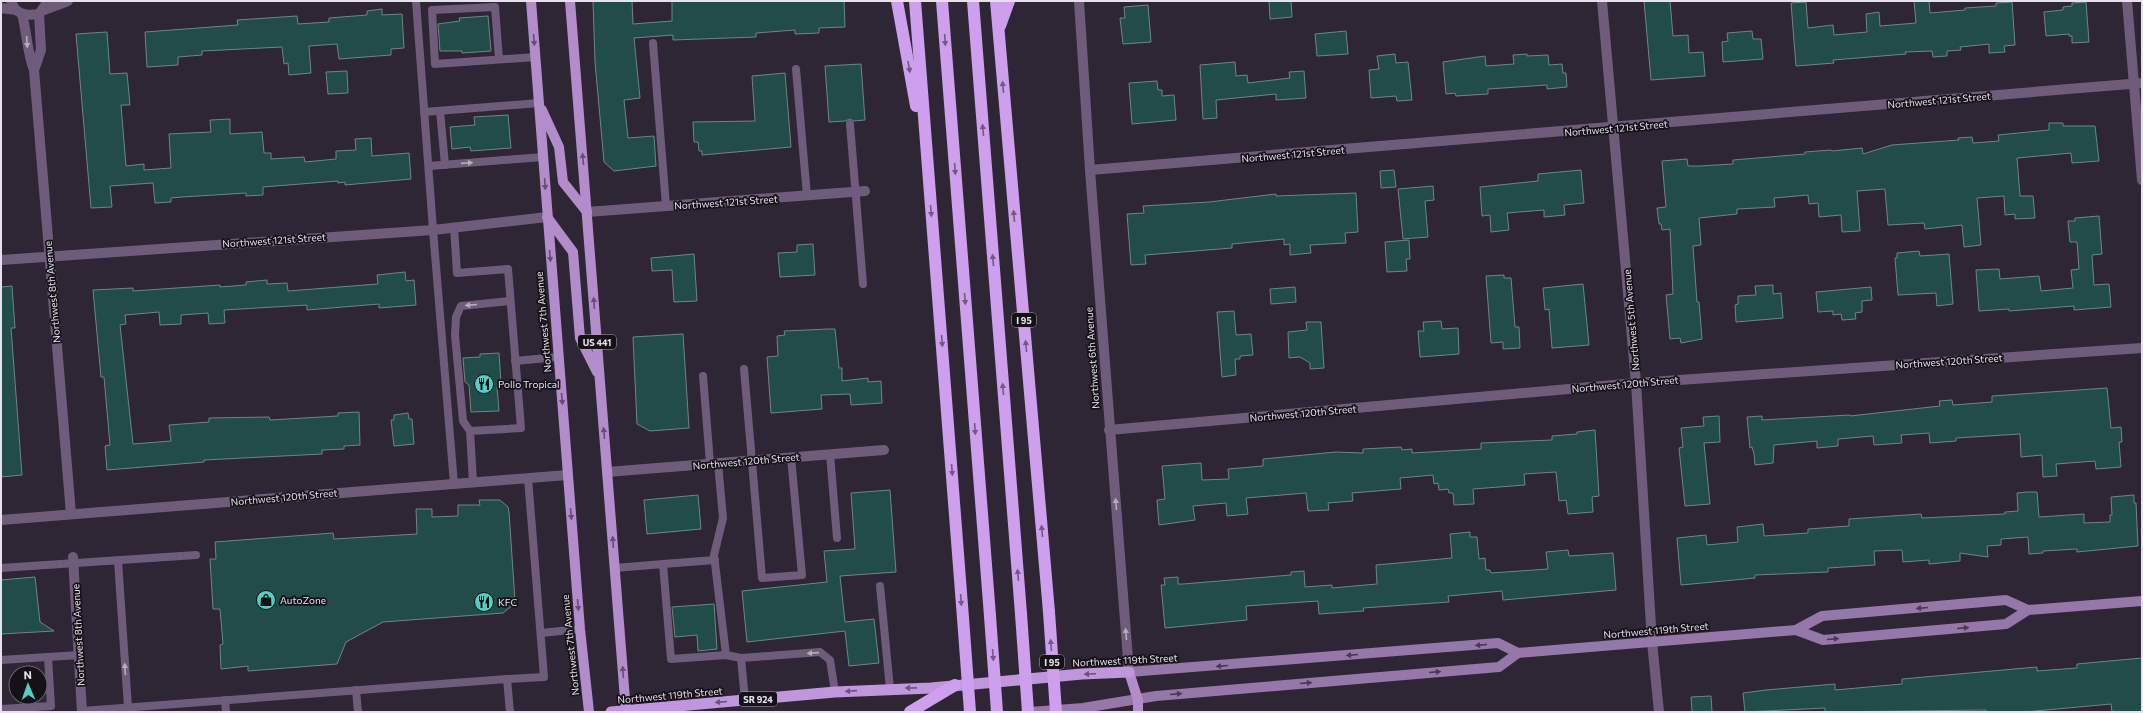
<svg xmlns="http://www.w3.org/2000/svg" width="2143" height="713" font-family="Commissioner,sans-serif">
  <rect width="100%" height="100%" fill="#2f2635"/>
  <g fill="#224c49" stroke="#6d8684">
    <polygon points="593,1 632,1 633,24 672,21 672,1 844,1 845,27 819,28 819,33 795,34 795,30 756,33 756,37 673,40 673,35 634,38 640,98 624,100 628,138 654,136 656,166 614,171 604,162 595,62"/>
    <polygon points="1269,1 1291,1 1292,17 1270,19"/>
    <polygon points="1644,1 1670,1 1673,36 1688,35 1689,53 1703,52 1705,76 1651,80"/>
    <polygon points="1914,1 1929,1 1930,13 1965,10 1965,8 1996,6 1996,3 2012,2 2015,45 2004,46 2005,52 1989,53 1989,44 1960,47 1961,50 1947,51 1947,56 1933,57 1932,51 1905,52 1906,54 1833,60 1834,63 1796,66 1791,3 1806,2 1808,28 1833,25 1834,35 1867,32 1866,14 1879,12 1880,26 1916,23"/>
    <polygon points="2086,2 2089,42 2072,43 2072,36 2069,36 2069,34 2046,36 2044,12 2063,10 2063,7 2072,6 2072,3"/>
    <polygon points="1148,5 1151,42 1123,44 1120,18 1125,18 1124,7"/>
    <polygon points="382,9 382,15 402,14 404,48 391,49 391,55 339,59 337,44 309,46 311,73 289,75 288,63 284,64 282,47 202,51 202,55 178,57 178,65 147,67 145,32 238,25 237,20 297,16 298,24 329,22 329,18 367,15 367,11"/>
    <polygon points="488,16 491,51 462,53 462,51 440,51 438,24 460,21 459,18"/>
    <polygon points="1346,31 1348,54 1317,56 1315,34"/>
    <polygon points="1752,31 1753,39 1761,39 1763,59 1723,62 1722,42 1728,41 1727,33"/>
    <polygon points="107,32 110,74 127,73 130,105 121,105 126,166 144,164 144,170 171,168 169,134 211,132 210,120 230,119 230,134 262,132 264,153 271,153 271,159 304,157 305,162 336,159 336,151 356,150 355,139 371,138 372,156 409,153 411,179 345,185 345,182 338,183 338,181 263,187 263,195 246,196 246,193 182,197 171,198 171,202 155,203 153,183 110,186 112,207 91,208 76,34"/>
    <polygon points="1395,54 1396,63 1408,62 1412,100 1397,101 1396,96 1371,98 1369,70 1379,69 1377,56"/>
    <polygon points="1527,54 1527,56 1548,55 1549,65 1562,64 1563,73 1566,73 1567,87 1547,89 1547,85 1488,89 1488,94 1456,96 1455,93 1446,94 1443,62 1485,56 1486,66 1514,64 1513,55"/>
    <polygon points="1235,62 1236,76 1247,75 1248,83 1290,78 1289,72 1304,71 1306,98 1276,100 1276,94 1216,100 1217,118 1203,119 1200,65"/>
    <polygon points="861,64 865,120 854,121 850,119 845,121 829,122 825,66"/>
    <polygon points="347,71 348,93 328,94 326,72"/>
    <polygon points="785,73 791,147 702,155 702,151 699,151 698,142 694,142 693,122 755,121 752,76"/>
    <polygon points="1157,81 1158,90 1162,90 1162,96 1174,95 1176,120 1132,124 1129,83"/>
    <polygon points="508,115 511,148 471,151 470,147 452,149 450,127 475,125 474,117"/>
    <polygon points="2049,123 2063,123 2063,126 2095,126 2099,161 2072,163 2071,153 2017,158 2020,196 2033,196 2035,218 2015,219 2015,214 2005,215 2004,196 1977,198 1981,245 1964,247 1962,225 1925,229 1924,223 1888,225 1885,189 1857,191 1860,231 1842,232 1841,215 1819,217 1818,203 1809,204 1808,195 1774,198 1775,207 1737,209 1737,214 1699,218 1701,245 1693,246 1697,302 1699,302 1702,339 1681,343 1680,338 1670,339 1666,295 1673,294 1670,229 1662,230 1661,224 1659,224 1657,208 1666,207 1662,161 1687,159 1688,166 1700,166 1733,164 1733,160 1805,154 1805,152 1831,150 1832,151 1862,148 1863,154 1892,145 1959,140 1958,138 1972,137 1973,143 1999,141 1998,135 2049,130"/>
    <polygon points="1394,170 1396,187 1381,188 1380,171"/>
    <polygon points="1581,170 1584,203 1564,205 1565,215 1544,217 1544,210 1507,213 1509,230 1491,232 1490,215 1482,216 1480,187 1538,181 1538,174"/>
    <polygon points="1433,186 1434,200 1425,201 1428,237 1403,239 1398,189"/>
    <polygon points="1356,193 1358,232 1345,233 1346,243 1310,245 1311,253 1290,255 1290,244 1284,245 1284,239 1232,244 1232,248 1145,255 1146,264 1131,265 1127,214 1144,213 1143,206 1209,202 1276,194 1276,196"/>
    <polygon points="2099,216 2102,254 2092,255 2094,285 2109,284 2111,307 2074,310 2074,306 2009,311 2009,309 1979,311 1976,270 1999,269 2000,279 2039,276 2041,291 2073,288 2071,270 2079,269 2077,242 2070,242 2068,221 2075,221 2075,218"/>
    <polygon points="1409,240 1410,259 1406,259 1407,271 1387,272 1385,242"/>
    <polygon points="813,244 815,275 780,277 778,253 797,252 797,245"/>
    <polygon points="1919,251 1920,256 1949,254 1953,304 1937,306 1936,293 1898,295 1895,258 1897,258 1897,253"/>
    <polygon points="694,254 697,301 674,302 672,270 652,271 651,258"/>
    <polygon points="405,272 406,281 414,280 416,305 379,308 379,304 307,310 307,305 224,310 225,323 209,324 208,313 181,315 181,324 160,325 159,312 125,315 126,324 120,325 133,444 171,441 169,425 209,422 209,418 269,417 270,420 338,416 338,413 359,412 360,445 344,446 344,449 322,450 322,454 204,460 204,462 107,470 105,446 110,445 104,377 101,377 93,290 133,288 133,291 220,285 220,287 246,285 246,282 267,280 267,284 287,283 288,291 378,284 377,275"/>
    <polygon points="1504,275 1504,278 1511,278 1515,327 1519,327 1520,348 1503,349 1503,342 1491,343 1486,276"/>
    <polygon points="1583,284 1589,345 1552,348 1549,309 1545,310 1543,288"/>
    <polygon points="1773,285 1773,294 1781,293 1783,318 1736,322 1735,305 1738,304 1738,296 1756,295 1755,286"/>
    <polygon points="12,286 15,328 11,328 22,475 1,477 1,287"/>
    <polygon points="1295,287 1296,302 1271,304 1270,289"/>
    <polygon points="1871,287 1872,300 1862,301 1862,312 1855,313 1856,319 1842,320 1841,314 1833,315 1833,311 1818,312 1816,292"/>
    <polygon points="1234,311 1236,335 1251,334 1253,355 1240,356 1240,359 1235,359 1236,375 1222,377 1217,312"/>
    <polygon points="1441,321 1442,329 1458,328 1459,354 1420,357 1418,331 1424,331 1423,322"/>
    <polygon points="1306,322 1321,322 1324,368 1310,369 1310,363 1300,357 1289,358 1288,332 1307,330"/>
    <polygon points="828,329 835,329 839,368 842,368 842,381 868,378 868,382 881,381 882,403 851,405 850,394 821,395 822,409 771,413 767,357 778,356 777,336 785,335 784,331"/>
    <polygon points="683,334 689,428 650,431 637,424 633,337"/>
    <polygon points="499,353 501,382 497,387 499,411 471,412 469,385 465,382 463,358 480,357 480,354"/>
    <polygon points="2107,388 2111,428 2121,427 2122,442 2119,442 2121,467 2096,469 2095,461 2056,464 2057,476 2043,477 2042,455 2021,457 2020,434 1956,438 1956,441 1930,443 1929,433 1901,435 1902,443 1874,445 1873,436 1838,439 1838,446 1817,448 1817,441 1774,445 1773,463 1755,465 1754,454 1752,447 1750,448 1747,417 1762,416 1762,420 1850,415 1850,416 1940,406 1939,401 1952,400 1953,405 1992,402 1992,396"/>
    <polygon points="408,413 409,419 412,419 414,444 394,446 391,420 394,420 394,415"/>
    <polygon points="1719,416 1720,442 1704,443 1710,504 1685,506 1679,448 1683,447 1681,428 1704,426 1703,417"/>
    <polygon points="1595,430 1599,496 1592,497 1593,512 1568,514 1566,500 1559,501 1556,472 1524,474 1525,485 1473,489 1474,504 1454,505 1453,493 1449,493 1448,489 1439,490 1438,483 1434,484 1433,475 1400,478 1401,489 1352,493 1353,501 1328,503 1329,510 1308,511 1306,493 1246,498 1248,514 1227,516 1226,503 1193,506 1195,520 1159,525 1157,500 1165,499 1162,466 1201,463 1202,480 1229,479 1228,469 1263,466 1263,459 1336,452 1363,453 1363,449 1401,447 1402,450 1412,449 1412,453 1481,449 1481,443 1552,440 1552,436 1577,434 1577,432"/>
    <polygon points="890,490 896,572 840,576 845,622 874,619 879,663 849,666 845,631 747,642 742,591 827,582 824,551 855,549 851,493"/>
    <polygon points="2027,492 2037,492 2039,517 2084,514 2084,523 2110,522 2110,515 2112,515 2111,497 2134,495 2134,503 2136,503 2138,546 2077,552 2077,549 2043,551 2043,553 2029,554 2028,537 2001,539 2001,545 1987,546 1988,557 1960,553 1960,561 1929,564 1929,560 1903,562 1902,550 1874,551 1875,565 1828,568 1828,572 1755,575 1755,578 1681,585 1677,538 1706,535 1707,545 1738,542 1737,527 1763,524 1764,536 1808,533 1808,529 1849,526 1849,519 1921,514 1922,518 2005,514 2005,512 2018,511 2017,493"/>
    <polygon points="698,495 701,529 647,534 644,500"/>
    <polygon points="479,500 500,500 508,507 509,512 515,601 513,605 503,613 383,622 346,642 337,664 248,671 248,666 221,669 220,645 223,644 220,609 213,609 210,559 216,559 215,542 333,533 334,539 417,534 416,509 432,509 432,517 458,516 458,505 480,505"/>
    <polygon points="1470,532 1470,537 1477,537 1479,559 1485,558 1486,570 1490,570 1491,573 1548,569 1546,552 1568,550 1569,556 1613,553 1616,590 1503,600 1502,591 1448,596 1449,602 1363,608 1364,611 1319,614 1318,601 1274,604 1246,606 1247,620 1165,628 1161,585 1165,585 1164,578 1178,577 1178,584 1183,584 1291,575 1291,572 1304,571 1305,587 1332,585 1332,588 1377,584 1376,565 1452,558 1450,534"/>
    <polygon points="35,577 40,622 54,631 1,634 1,580"/>
    <polygon points="714,604 717,649 698,651 697,635 675,637 672,607"/>
    <polygon points="2142,658 2142,712 2112,712 2111,704 2024,712 1986,712 1986,710 1825,712 1825,708 1745,712 1743,693 1766,690 1835,684 1835,690 1902,684 1902,679 2037,667 2037,671 2077,668 2077,664"/>
    <polygon points="1711,696 1712,712 1692,712 1691,697"/>
  </g>
  <g fill="none" stroke-linecap="round" stroke-linejoin="round">
    <g stroke="#6f5c7b" stroke-width="8">
      <polyline points="416,1 433,230 454,484"/>
      <polyline points="653,43 666,206"/>
      <polyline points="499,59 495,7 432,10 435,64 536,57"/>
      <polyline points="796,69 807,196"/>
      <polyline points="440,111 445,165"/>
      <polyline points="424,112 539,103"/>
      <polyline points="850,124 863,284"/>
      <polyline points="429,166 543,157"/>
      <polyline points="454,227 457,273 508,269 521,428 470,431 473,482"/>
      <polyline points="515,361 558,357"/>
      <polyline points="744,369 762,578 802,575 791,457"/>
      <polyline points="703,376 710,463"/>
      <polyline points="470,431 463,421 455,335 456,317 461,306 510,301"/>
      <polyline points="830,454 837,538"/>
      <polyline points="718,463 723,518 714,555 726,655"/>
      <polyline points="118,561 128,707"/>
      <polyline points="663,564 715,560"/>
      <polyline points="1,568 196,555"/>
      <polyline points="615,568 663,564 671,659 726,655 741,658 745,700"/>
      <polyline points="880,586 890,689"/>
      <polyline points="541,633 580,629"/>
      <polyline points="741,658 820,652 830,660 835,692"/>
      <polyline points="1,660 79,655"/>
      <polyline points="507,679 544,677 528,478"/>
      <polyline points="356,690 358,712"/>
      <polyline points="225,700 226,712"/>
      <polyline points="1,709 51,706 48,657"/>
      <polyline points="82,711 507,679 510,712"/>
    </g>
    <g stroke="#6f5c7b" stroke-width="10">
      <path d="M 11,1 C 15,15 27,16 39,14 L 48,1"/>
      <polyline points="1079,1 1090,170 1129,672"/>
      <polyline points="1602,1 1636,383 1652,642 1659,712"/>
      <polyline points="2127,1 2142,180"/>
      <polyline points="1,8 16,10"/>
      <polyline points="44,10 68,1"/>
      <path d="M 22,14 C 27,33 27,52 34,70 L 71,514"/>
      <polyline points="34,70 41,50 39,14"/>
      <polyline points="1090,170 2142,83"/>
      <polyline points="587,212 865,191"/>
      <polyline points="1,260 433,230 547,217"/>
      <polyline points="1109,430 1636,383 2142,348"/>
      <polyline points="607,472 884,450"/>
      <polyline points="1,520 567,475"/>
      <polyline points="73,557 82,712"/>
    </g>
    <g stroke="#9577a9" stroke-width="10">
      <polyline points="1796,630 1823,640 2006,624 2028,610 2142,601"/>
      <polyline points="1129,672 1498,643 1518,653 1796,630 1822,616 2006,600 2028,610"/>
      <polyline points="1030,712 1083,708 1156,696 1499,667 1518,653"/>
    </g>
    <g stroke="#b38ccc" stroke-width="10">
      <polyline points="531,1 580,629 589,712"/>
      <polyline points="570,1 626,712"/>
      <polyline points="542,110 559,147 563,182 587,212"/>
      <polyline points="547,217 573,252 580,338 597,372"/>
      <polyline points="1129,672 1138,700 1138,712"/>
    </g>
    <polyline stroke="#c096dc" stroke-width="11" points="611,712 835,692 931,688 1082,674 1129,672"/>
    <g stroke="#ce9fec" stroke-width="12">
      <polyline points="897,1 916,106"/>
      <polyline points="915,1 963,618"/>
      <polyline points="942,1 990,616"/>
      <polyline points="973,1 1021,614"/>
      <polyline points="996,1 1049,612"/>
      <polyline points="1000,26 1009,1"/>
      <polyline points="910,712 955,685"/>
    </g>
    <g stroke="#ce9fec" stroke-width="12">
      <polyline points="1049,612 1056,712"/>
      <polyline points="1021,614 1028,712"/>
      <polyline points="990,616 997,712"/>
      <polyline points="963,618 970,712"/>
    </g>
  </g>
  <defs><path id="oneway-solid" d="M-6-.8H1V-3.2L6.5 0L1 3.2V.8H-6Z"/></defs>
  <g fill="#644e72">
    <use href="#oneway-solid" transform="translate(534 40) rotate(86)"/>
    <use href="#oneway-solid" transform="translate(583 159) rotate(-95)"/>
    <use href="#oneway-solid" transform="translate(545 184) rotate(86)"/>
    <use href="#oneway-solid" transform="translate(550 256) rotate(85)"/>
    <use href="#oneway-solid" transform="translate(594 303) rotate(-94)"/>
    <use href="#oneway-solid" transform="translate(562 399) rotate(85)"/>
    <use href="#oneway-solid" transform="translate(604 433) rotate(-95)"/>
    <use href="#oneway-solid" transform="translate(571 514) rotate(85)"/>
    <use href="#oneway-solid" transform="translate(613 542) rotate(-94)"/>
    <use href="#oneway-solid" transform="translate(578 605) rotate(85)"/>
    <use href="#oneway-solid" transform="translate(623 672) rotate(-94)"/>
  </g>
  <g fill="#725882">
    <use href="#oneway-solid" transform="translate(945 40) rotate(86)"/>
    <use href="#oneway-solid" transform="translate(909 67) rotate(80)"/>
    <use href="#oneway-solid" transform="translate(1003 87) rotate(-95)"/>
    <use href="#oneway-solid" transform="translate(983 130) rotate(-95)"/>
    <use href="#oneway-solid" transform="translate(955 169) rotate(86)"/>
    <use href="#oneway-solid" transform="translate(931 211) rotate(85)"/>
    <use href="#oneway-solid" transform="translate(1014 216) rotate(-95)"/>
    <use href="#oneway-solid" transform="translate(993 260) rotate(-95)"/>
    <use href="#oneway-solid" transform="translate(965 299) rotate(86)"/>
    <use href="#oneway-solid" transform="translate(942 341) rotate(86)"/>
    <use href="#oneway-solid" transform="translate(1026 346) rotate(-95)"/>
    <use href="#oneway-solid" transform="translate(1003 389) rotate(-95)"/>
    <use href="#oneway-solid" transform="translate(975 429) rotate(86)"/>
    <use href="#oneway-solid" transform="translate(952 470) rotate(86)"/>
    <use href="#oneway-solid" transform="translate(1042 531) rotate(-95)"/>
    <use href="#oneway-solid" transform="translate(1018 575) rotate(-95)"/>
    <use href="#oneway-solid" transform="translate(961 600) rotate(86)"/>
    <use href="#oneway-solid" transform="translate(1051 645) rotate(-94)"/>
    <use href="#oneway-solid" transform="translate(993 655) rotate(86)"/>
  </g>
  <g fill="#b7acbe">
    <use href="#oneway-solid" transform="translate(27 42) rotate(86)"/>
    <use href="#oneway-solid" transform="translate(467 163) rotate(-4)"/>
    <use href="#oneway-solid" transform="translate(471 305) rotate(175)"/>
    <use href="#oneway-solid" transform="translate(1116 504) rotate(-95)"/>
    <use href="#oneway-solid" transform="translate(1126 634) rotate(-95)"/>
    <use href="#oneway-solid" transform="translate(813 653) rotate(176)"/>
    <use href="#oneway-solid" transform="translate(125 669) rotate(-94)"/>
  </g>
  <g fill="#483a52">
    <use href="#oneway-solid" transform="translate(1922 608) rotate(175)"/>
    <use href="#oneway-solid" transform="translate(1963 628) rotate(-5)"/>
    <use href="#oneway-solid" transform="translate(1833 639) rotate(-5)"/>
    <use href="#oneway-solid" transform="translate(1481 645) rotate(175)"/>
    <use href="#oneway-solid" transform="translate(1352 655) rotate(175)"/>
    <use href="#oneway-solid" transform="translate(1222 666) rotate(175)"/>
    <use href="#oneway-solid" transform="translate(1435 672) rotate(-5)"/>
    <use href="#oneway-solid" transform="translate(1306 683) rotate(-5)"/>
    <use href="#oneway-solid" transform="translate(1176 694) rotate(-5)"/>
  </g>
  <g fill="#6a547a">
    <use href="#oneway-solid" transform="translate(1090 674) rotate(178)"/>
    <use href="#oneway-solid" transform="translate(911 688) rotate(179)"/>
    <use href="#oneway-solid" transform="translate(851 691) rotate(176)"/>
    <use href="#oneway-solid" transform="translate(721 702) rotate(175)"/>
  </g>
  <defs>
    <g id="restaurant-disc" transform="scale(1)"><circle r="9.5" fill="#55cec6" stroke="#151118"/><path d="M-5-6h1v4h1v-4h1v4h1v-4h1v5L-1.5 .5V6h-2V.5L-5-1ZM5-6V6H3V1.5H1.5Q1.5-4 5-6Z" fill="#111"/></g>
    <g id="shop-disc" transform="scale(1)"><circle r="9.5" fill="#55cec6" stroke="#151118"/><path d="M-5-2.5h2.3a2.7 3.5 0 0 1 5.4 0H5L5.5 6h-11ZM-1.5-2.5h3a1.5 2.3 0 0 0-3 0Z" fill="#111"/></g>
  </defs>
  <g fill-rule="evenodd">
    <use href="#restaurant-disc" x="484" y="384"/>
    <use href="#shop-disc" x="266" y="600"/>
    <use href="#restaurant-disc" x="484" y="602"/>
  </g>
  <g text-anchor="middle" dominant-baseline="central" stroke-width="3.5" stroke-linejoin="round" paint-order="stroke">
    <g fill="#151118" stroke="#a8a3ac" stroke-width="1">
      <rect x="1012" y="313" width="24" height="14" rx="3"/>
      <rect x="578" y="335" width="38" height="14" rx="3"/>
      <rect x="1040" y="655" width="24" height="14" rx="3"/>
      <rect x="739" y="692" width="38" height="14" rx="3"/>
    </g>
    <g font-size="9" font-weight="bold" fill="#e7e1eb">
      <text x="1024" y="320">I 95</text>
      <text x="597" y="342">US 441</text>
      <text x="1052" y="662">I 95</text>
      <text x="758" y="699">SR 924</text>
    </g>
    <g font-size="10" fill="#e7e1eb" stroke="#151118">
      <text transform="translate(1939 100) rotate(-5)">Northwest 121st Street</text>
      <text transform="translate(1616 128) rotate(-5)">Northwest 121st Street</text>
      <text transform="translate(1293 154) rotate(-5)">Northwest 121st Street</text>
      <text transform="translate(726 202) rotate(-4)">Northwest 121st Street</text>
      <text transform="translate(274 240) rotate(-4)">Northwest 121st Street</text>
      <text transform="translate(52 292) rotate(-95)">Northwest 8th Avenue</text>
      <text transform="translate(1631 320) rotate(-95)">Northwest 5th Avenue</text>
      <text transform="translate(543 322) rotate(-95)">Northwest 7th Avenue</text>
      <text transform="translate(1092 358) rotate(-94)">Northwest 6th Avenue</text>
      <text transform="translate(1949 361) rotate(-4)">Northwest 120th Street</text>
      <text transform="translate(1625 384) rotate(-5)">Northwest 120th Street</text>
      <text transform="translate(1303 413) rotate(-5)">Northwest 120th Street</text>
      <text transform="translate(746 461) rotate(-5)">Northwest 120th Street</text>
      <text transform="translate(284 497) rotate(-5)">Northwest 120th Street</text>
      <text transform="translate(1656 630) rotate(-5)">Northwest 119th Street</text>
      <text transform="translate(78 635) rotate(-93)">Northwest 8th Avenue</text>
      <text transform="translate(570 645) rotate(-96)">Northwest 7th Avenue</text>
      <text transform="translate(1125 660) rotate(-3)">Northwest 119th Street</text>
      <text transform="translate(670 695) rotate(-5)">Northwest 119th Street</text>
    </g>
    <g font-size="10" fill="#e7e1eb" stroke="#151118" text-anchor="start">
      <text x="498" y="384">Pollo Tropical</text>
      <text x="280" y="600">AutoZone</text>
      <text x="498" y="602">KFC</text>
    </g>
  </g>
  <rect width="2143" height="713" fill="none" stroke="#e7e1eb" stroke-width="4"/>
  <g transform="translate(28 685) rotate(358)"><circle r="19" fill="#151118" stroke="#69646c"/>
  <path d="M0-3L7 15L0 10L-7 15Z" fill="#55cec6"/>
  <text y="-6" font-size="11" font-weight="bold" text-anchor="middle" fill="#e7e1eb">N</text>
  </g>
</svg>
